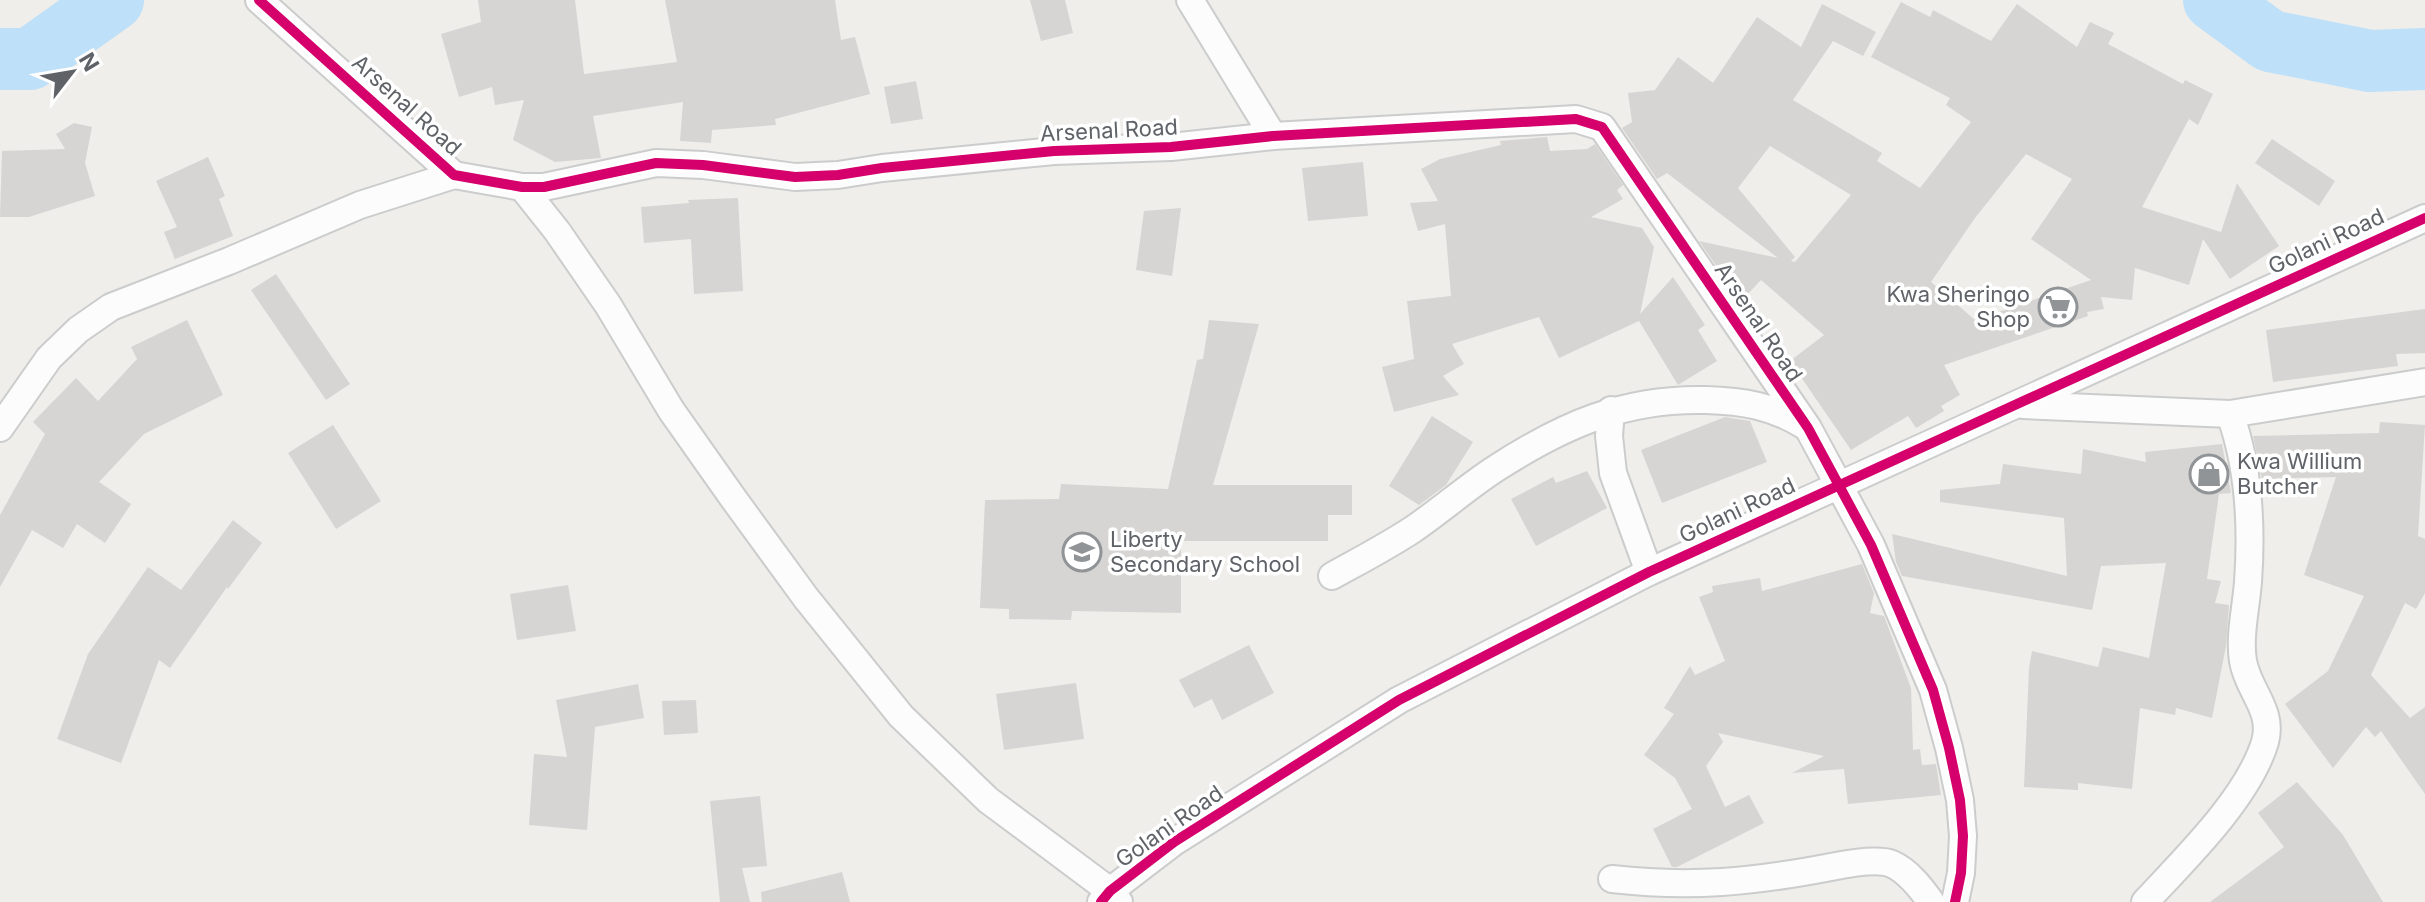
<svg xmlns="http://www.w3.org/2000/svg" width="2425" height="902" font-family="Inter,sans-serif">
  <rect width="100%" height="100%" fill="#efeeea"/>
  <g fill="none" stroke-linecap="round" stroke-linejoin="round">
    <g stroke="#bfe0f9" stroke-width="62">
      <polyline points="2214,0 2270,41 2370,61 2425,59"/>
      <polyline points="0,59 30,59 113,0"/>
    </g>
  </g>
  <g fill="#d6d5d3" fill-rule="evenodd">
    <polygon points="478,0 575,0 584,74 677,62 665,0 835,0 841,40 855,37 870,94 775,119 776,125 712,130 711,143 680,141 683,102 593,116 601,158 555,162 513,140 524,100 495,105 492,87 459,97 441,34 481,22"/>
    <polygon points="1030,0 1065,0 1073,33 1041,41"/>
    <path d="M 1901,2 L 1930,17 L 1933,10 L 1991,41 L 2017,4 L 2077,47 L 2090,22 L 2114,33 L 2108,44 L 2183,84 L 2185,80 L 2213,94 L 2198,125 L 2189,119 L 2142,207 L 2221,232 L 2237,183 L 2279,246 L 2230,279 L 2203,239 L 2189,285 L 2135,268 L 2132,300 L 2101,297 L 2104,309 L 2087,312 L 2088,316 L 1944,365 L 1960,395 L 1941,406 L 1944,411 L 1916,428 L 1908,416 L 1851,450 L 1790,361 L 1824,335 L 1761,280 L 1744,298 L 1729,284 L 1699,241 L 1778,258 L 1667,173 L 1657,179 L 1622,128 L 1632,122 L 1628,93 L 1655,90 L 1678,57 L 1713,83 L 1757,17 L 1801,47 L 1822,4 L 1876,32 L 1863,56 L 1833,41 L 1793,100 L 1882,153 L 1877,161 L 1920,188 L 1971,122 L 1946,105 L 1950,98 L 1871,57 ZM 1770,146 L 1851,195 L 1795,262 L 1791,261 L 1795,257 L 1738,188 ZM 2026,154 L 2072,179 L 2031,239 L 2091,280 L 1975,320 L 1931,282 L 1975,218 Z"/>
    <polygon points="916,81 923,119 891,124 884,87"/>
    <polygon points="74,123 92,127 85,163 95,196 29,217 0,217 2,151 65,149 56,134"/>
    <polygon points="1547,137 1550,151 1587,149 1595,144 1623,185 1617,190 1623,199 1591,217 1642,228 1654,247 1640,314 1673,277 1705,325 1698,330 1717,361 1678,385 1639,321 1559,358 1539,317 1452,344 1464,364 1443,376 1459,395 1394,412 1382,367 1414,359 1407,301 1451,296 1445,224 1418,231 1410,203 1438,201 1421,169 1440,159 1501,145 1500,141"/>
    <polygon points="2272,139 2335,181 2319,206 2255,163"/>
    <polygon points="208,157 225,196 219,199 233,236 175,259 164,232 177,227 156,181"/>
    <polygon points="1363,162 1368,216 1308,221 1302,168"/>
    <polygon points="738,198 743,291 694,294 691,239 644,243 641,207 689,203 688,200"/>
    <polygon points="1181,208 1172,276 1136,270 1144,211"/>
    <polygon points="276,274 350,384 326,400 251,290"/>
    <polygon points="2425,309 2425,353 2396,354 2398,366 2273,382 2266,330"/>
    <polygon points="187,320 223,395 144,434 99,482 131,504 105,543 77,524 63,548 32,530 0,587 0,515 45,434 33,422 76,378 98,401 137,359 131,347"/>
    <polygon points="1209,320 1259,324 1213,485 1352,485 1352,515 1328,515 1328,541 1181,541 1181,613 1072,611 1071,620 1009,619 1009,609 980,608 985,500 1059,499 1061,484 1168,489 1197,360 1203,359"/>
    <polygon points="1432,416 1473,442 1446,485 1419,505 1389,486"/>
    <polygon points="1725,417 1750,421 1767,462 1662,503 1641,450"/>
    <polygon points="2380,422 2425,425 2418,536 2425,539 2425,593 2416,609 2405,603 2371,675 2410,718 2425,707 2425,794 2381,731 2375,737 2366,727 2333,768 2285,704 2328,671 2364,596 2304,575 2336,477 2262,479 2253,436 2379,433"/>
    <polygon points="333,425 381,501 336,529 288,453"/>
    <polygon points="2222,444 2231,493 2219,494 2207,579 2221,581 2215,603 2229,605 2226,646 2212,718 2176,708 2175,715 2140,708 2132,789 2078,783 2078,790 2024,787 2029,668 2032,651 2098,667 2103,647 2149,658 2166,563 2101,566 2092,610 1902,576 1896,562 1892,534 2067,576 2064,518 1940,502 1940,490 2000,484 2003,464 2081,474 2083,449 2146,462 2145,452"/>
    <polygon points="1587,471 1607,508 1536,546 1511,499 1553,477 1556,483"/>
    <polygon points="233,520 262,543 228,589 227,587 170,668 159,660 121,763 57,739 88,654 148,567 181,590"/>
    <polygon points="1862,564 1874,593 1870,613 1884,616 1911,688 1913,750 1920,749 1922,765 1936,764 1941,795 1848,804 1844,769 1792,773 1824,756 1718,733 1723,742 1706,766 1725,807 1749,795 1764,823 1677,867 1672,867 1653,829 1692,809 1675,778 1644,755 1674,714 1664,708 1690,666 1695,675 1725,661 1699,597 1713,592 1712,586 1760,578 1762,591"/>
    <polygon points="568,585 576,631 517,640 510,594"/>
    <polygon points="1249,645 1274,693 1222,720 1212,699 1194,708 1179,680"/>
    <polygon points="1076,683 1084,739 1004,750 996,694"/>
    <polygon points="638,684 644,718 595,727 587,830 529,825 534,754 567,757 556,700"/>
    <polygon points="696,700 698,733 664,735 662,701"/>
    <polygon points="2297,782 2343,835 2383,902 2210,902 2284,847 2258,813"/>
    <polygon points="760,796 767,866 742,868 750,902 720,902 710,801"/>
    <polygon points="842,872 850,902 762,902 761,892"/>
  </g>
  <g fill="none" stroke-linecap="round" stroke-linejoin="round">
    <g stroke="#cbcccc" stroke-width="30">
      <g id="street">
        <polyline points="259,0 454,175 522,187 544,187 656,163 703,165 795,177 838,175 882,168 1054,151 1171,147 1273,136 1576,119 1602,127 1808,428 1871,545 1933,690 1949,748 1960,800 1963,836 1961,873 1955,902"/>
        <polyline points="1190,0 1273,136"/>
        <polyline points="522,187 557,231 608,305 671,410 733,498 806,598 901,716 988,800 1110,891 1119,902"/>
        <polyline points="2023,405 2230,414 2425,382"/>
        <polyline points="1611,410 1609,436 1613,473 1649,572"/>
        <polyline points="0,428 49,358 78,330 111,307 229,261 360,205 454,175"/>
        <path d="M 1332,576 C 1359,561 1386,547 1412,530 C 1440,511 1466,488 1495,469 C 1563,425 1624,398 1706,400 C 1743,401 1773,406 1805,426"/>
        <path d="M 1612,879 C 1691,888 1753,882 1831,867 C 1846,864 1878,858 1892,864 C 1908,871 1921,888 1931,902"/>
        <polyline points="1101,902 1110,891 1174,842 1399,700 1649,572 2425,218"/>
        <path d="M 2145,902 C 2185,859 2248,798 2265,742 C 2274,710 2248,691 2243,661 C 2239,636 2246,608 2248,582 C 2252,526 2249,467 2230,414"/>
      </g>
    </g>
    <use href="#street" stroke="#fdfcfc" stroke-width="26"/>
    <g stroke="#fff" stroke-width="15">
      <g id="cycleway">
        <polyline points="259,0 454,175 522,187 544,187 656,163 703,165 795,177 838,175 882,168 1054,151 1171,147 1273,136 1576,119 1602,127 1808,428 1871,545 1933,690 1949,748 1960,800 1963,836 1961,873 1955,902"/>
        <polyline points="1101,902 1110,891 1174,842 1399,700 1649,572 2425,218"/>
      </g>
    </g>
    <use href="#cycleway" stroke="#d6006c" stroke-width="10"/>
  </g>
  <defs>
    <g id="supermarket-ring" transform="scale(2)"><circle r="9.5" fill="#fff" stroke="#919496" stroke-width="1.5"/><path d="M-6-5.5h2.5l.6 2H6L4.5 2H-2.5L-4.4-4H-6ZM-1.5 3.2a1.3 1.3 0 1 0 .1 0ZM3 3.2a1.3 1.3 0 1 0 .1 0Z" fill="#919496"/></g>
    <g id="shop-ring" transform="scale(2)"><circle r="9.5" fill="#fff" stroke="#919496" stroke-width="1.5"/><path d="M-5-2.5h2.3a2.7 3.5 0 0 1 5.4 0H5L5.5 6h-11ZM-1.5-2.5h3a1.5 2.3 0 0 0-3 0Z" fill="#919496"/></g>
    <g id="school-ring" transform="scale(2)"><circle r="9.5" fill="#fff" stroke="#919496" stroke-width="1.5"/><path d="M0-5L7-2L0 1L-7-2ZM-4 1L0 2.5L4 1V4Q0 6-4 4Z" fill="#919496"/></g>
  </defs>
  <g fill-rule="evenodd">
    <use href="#supermarket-ring" x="2058" y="307"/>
    <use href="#shop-ring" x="2209" y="474"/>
    <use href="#school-ring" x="1082" y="552"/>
  </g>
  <g text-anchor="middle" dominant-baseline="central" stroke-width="7" stroke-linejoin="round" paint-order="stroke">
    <g font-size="22" fill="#5f6368" stroke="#fff">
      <text transform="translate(407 105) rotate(42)">Arsenal Road</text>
      <text transform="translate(1109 130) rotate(-3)">Arsenal Road</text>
      <text transform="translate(2326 241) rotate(-25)">Golani Road</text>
      <text transform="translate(1759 322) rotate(56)">Arsenal Road</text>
      <text transform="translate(1737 510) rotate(-25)">Golani Road</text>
      <text transform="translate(1169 826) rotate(-35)">Golani Road</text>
    </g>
    <g font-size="22" fill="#5f6368" stroke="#fff" text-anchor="start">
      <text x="2030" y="294" text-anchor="end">Kwa Sheringo<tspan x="2030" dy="25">Shop</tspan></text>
      <text x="2237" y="461">Kwa Willium<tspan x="2237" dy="25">Butcher</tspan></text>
      <text x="1110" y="539">Liberty<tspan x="1110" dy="25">Secondary School</tspan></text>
    </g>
  </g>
  <g transform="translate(72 72) rotate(59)" stroke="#ffffff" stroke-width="6" paint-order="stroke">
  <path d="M0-6L14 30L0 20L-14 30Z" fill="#5f6368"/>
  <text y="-12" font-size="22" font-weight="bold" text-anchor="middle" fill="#5f6368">N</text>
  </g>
</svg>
